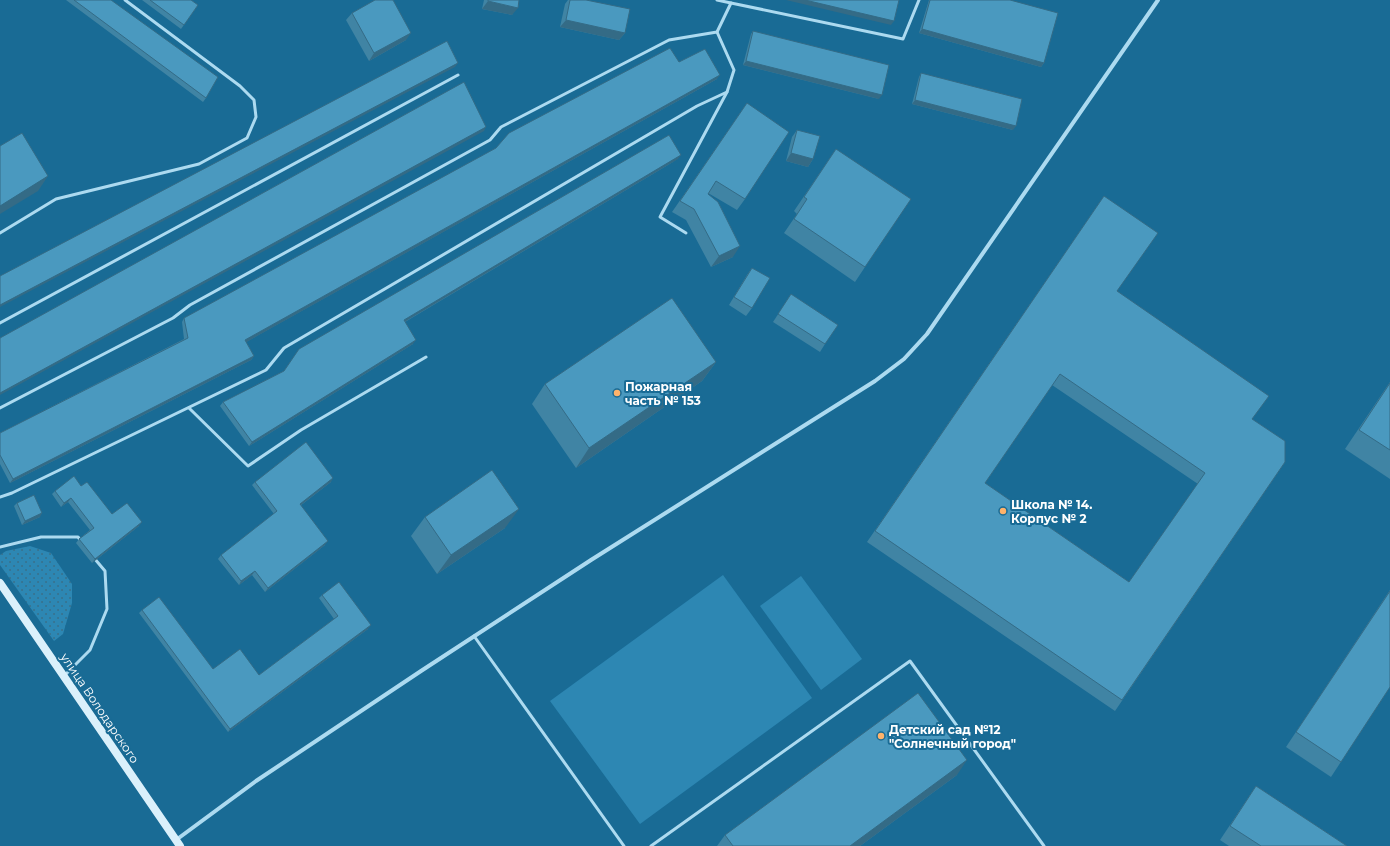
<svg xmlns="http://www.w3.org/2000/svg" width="1390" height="846" font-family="Montserrat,sans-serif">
  <defs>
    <pattern id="grass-dots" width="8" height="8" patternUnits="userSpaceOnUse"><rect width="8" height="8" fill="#2d87b3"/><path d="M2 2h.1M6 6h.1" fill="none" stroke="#396f8a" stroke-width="1.8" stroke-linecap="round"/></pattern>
  </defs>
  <rect width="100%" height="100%" fill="#196b95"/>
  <polygon fill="url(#grass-dots)" points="30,546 51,553 72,584 72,603 63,634 54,641 0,565 0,555 6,551"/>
  <g fill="#2d87b3">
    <polygon points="723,575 812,698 640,824 550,701"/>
    <polygon points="801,576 862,659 821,690 760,606"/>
  </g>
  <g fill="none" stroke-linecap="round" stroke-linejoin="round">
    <g stroke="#acdaf0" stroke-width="3">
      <polyline points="717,0 731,3"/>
      <polyline points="0,233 56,199 199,164 247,138 256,117 254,100 240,86 125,0"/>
      <polyline points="686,233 660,217 727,92"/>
      <polyline points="0,323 458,75"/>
      <polyline points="0,408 173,318 190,305 490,140 501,127 669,40 717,32 731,3 903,39 919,0"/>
      <polyline points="189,408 248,466 301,430 426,357"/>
      <polyline points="0,497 12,493 266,370 284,348 697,106 727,92 734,70 717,32"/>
      <polyline points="0,547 41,537 78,537 81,541"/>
      <polyline points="474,636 624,846"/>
      <polyline points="64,676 90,650 107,609 105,571 94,558"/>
      <polyline points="651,846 910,661 1044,846"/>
    </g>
    <polyline stroke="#acdaf0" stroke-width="4" points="176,840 256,781 421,671 591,560 875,381 904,359 927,334 1158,0"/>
    <polyline stroke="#daf0fb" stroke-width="8" points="0,583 180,846"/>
  </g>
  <g fill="#4084a4" fill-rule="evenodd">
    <polygon points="66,0 111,0 206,98 203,102"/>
    <polygon points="142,0 191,0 198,5 181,29"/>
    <polygon points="484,0 519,0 512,15 482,9"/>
    <polygon points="568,0 586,0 625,33 619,40 560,27 565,4"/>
    <polygon points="929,0 1010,0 1044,63 1041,67 919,33"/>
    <polygon points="352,13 406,40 369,61 346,20"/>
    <polygon points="753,31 879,99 743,65 751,34"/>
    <polygon points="679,62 717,79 246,342 254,356 251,360 10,483 0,464 0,433 184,339 182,322 184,318"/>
    <polygon points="921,73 1013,130 912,104 919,77"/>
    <polygon points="747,103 745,199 737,210 708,193 708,194 733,257 711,267 686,220 672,212"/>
    <polygon points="797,130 813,159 808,167 786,161 792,137"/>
    <polygon points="836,149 865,267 855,282 784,233 797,214 794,211"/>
    <polygon points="678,159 405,322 413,344 249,446 220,406 223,402 284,371"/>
    <path d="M 1104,196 L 1117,291 L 1252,419 L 1285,462 L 1115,711 L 867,542 ZM 1052,385 L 1198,484 L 1129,582 L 985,483 Z"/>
    <polygon points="752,268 752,308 746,316 729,305 747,275"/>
    <polygon points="786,302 825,344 820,352 773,322"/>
    <polygon points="716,362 702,381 576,468 532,404 545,384"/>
    <polygon points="1390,382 1390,479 1345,449"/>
    <polygon points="255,482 331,482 300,506 325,545 265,592 252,575 239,585 218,559 221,555 274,514 252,485"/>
    <polygon points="81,486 112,514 139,526 92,563 76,543 79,539 90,530 68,502 61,507 52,494 55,491"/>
    <polygon points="17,503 40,517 22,525 14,506"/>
    <polygon points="425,517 505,528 437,574 411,536"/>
    <polygon points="1390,590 1390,687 1331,777 1286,747"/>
    <polygon points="322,595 368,629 228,732 139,613 142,610 213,669 259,675 334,619 319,598"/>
    <polygon points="957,775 860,846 717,846 725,835"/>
    <polygon points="1256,786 1347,846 1229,846 1220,840"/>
  </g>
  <g fill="#346b86">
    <polygon points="786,0 805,0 894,21 891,25"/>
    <polygon points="488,1 518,8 512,15 482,9"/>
    <polygon points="566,20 625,33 619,40 560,27"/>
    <polygon points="922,29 1044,63 1041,67 919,33"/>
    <polygon points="411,33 406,40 369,61 374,53"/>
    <polygon points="746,61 882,95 879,99 743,65"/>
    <polygon points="458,63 455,67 0,307 0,305"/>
    <polygon points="720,75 717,79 243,344 245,340"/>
    <polygon points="915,100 1016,126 1013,130 912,104"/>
    <polygon points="486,127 484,131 0,395 0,393"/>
    <polygon points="791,153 813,159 808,167 786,161"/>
    <polygon points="681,155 678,159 401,324 404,320"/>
    <polygon points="48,176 38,191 0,214 0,206"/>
    <polygon points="740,246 733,257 711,267 719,256"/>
    <polygon points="416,340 413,344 249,446 252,442"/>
    <polygon points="254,356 251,360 10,483 13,479"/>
    <polygon points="716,362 702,381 576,468 589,448"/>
    <polygon points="333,478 331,482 297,508 300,504"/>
    <polygon points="71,498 68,502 61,507 64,503"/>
    <polygon points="519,509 505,528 437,574 451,555"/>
    <polygon points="42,513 40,517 22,525 25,521"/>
    <polygon points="142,522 139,526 92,563 95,559"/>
    <polygon points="328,541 325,545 265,592 268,588"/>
    <polygon points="255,571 252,575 239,585 241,581"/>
    <polygon points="371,625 368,629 228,732 230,729"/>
    <polygon points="967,760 957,775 860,846 850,846"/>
  </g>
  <g fill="#4a99bf" stroke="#346b86" fill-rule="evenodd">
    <polygon points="74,0 111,0 218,77 206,98"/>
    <polygon points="150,0 191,0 198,5 184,25"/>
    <polygon points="375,0 393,0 411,33 374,53 352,13"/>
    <polygon points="488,0 519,0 518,8 488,1"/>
    <polygon points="570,0 586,0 630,9 625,33 566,20"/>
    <polygon points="805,0 899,0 894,21"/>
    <polygon points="930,0 1010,0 1058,13 1044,63 922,29"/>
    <polygon points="753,31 889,65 882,95 746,61"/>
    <polygon points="447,41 458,63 0,305 0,276"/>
    <polygon points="670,48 679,62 705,49 720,75 245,340 254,356 13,479 0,455 0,433 188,338 184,318 496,148 509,133"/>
    <polygon points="921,73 1022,99 1016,126 915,100"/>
    <polygon points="464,82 486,127 0,393 0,338"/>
    <polygon points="747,103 789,132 745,199 716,181 708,194 718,202 740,246 719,256 694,209 680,201"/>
    <polygon points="797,130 820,136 813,159 791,153"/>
    <polygon points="22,133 48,176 0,206 0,146"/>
    <polygon points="669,135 681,155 404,320 416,340 252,442 223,402 284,371 299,349"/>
    <polygon points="836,149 911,199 865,267 794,219 807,199 804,197"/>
    <path d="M 1104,196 L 1158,233 L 1117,291 L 1269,396 L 1252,419 L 1285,441 L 1285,462 L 1122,700 L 875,531 ZM 1060,374 L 1205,473 L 1129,582 L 985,483 Z"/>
    <polygon points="752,268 770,278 752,308 734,297"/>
    <polygon points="791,294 838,325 825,344 778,314"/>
    <polygon points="672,298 716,362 589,448 545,384"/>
    <polygon points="1390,383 1390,450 1359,430"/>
    <polygon points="306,442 333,478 300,504 328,541 268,588 255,571 241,581 221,555 277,511 255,482"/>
    <polygon points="492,470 519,509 451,555 425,517"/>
    <polygon points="74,476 81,486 87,482 112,514 127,503 142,522 95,559 79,539 94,528 71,498 64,503 55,491"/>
    <polygon points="34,495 42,513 25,521 17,503"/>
    <polygon points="339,582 371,625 230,729 142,610 159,597 213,669 240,649 259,675 338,616 322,595"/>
    <polygon points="1390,591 1390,687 1341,762 1296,732"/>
    <polygon points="918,693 967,760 850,846 733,846 725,835"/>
    <polygon points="1256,786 1347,846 1261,846 1230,826"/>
  </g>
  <g fill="#ffb36b" stroke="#196b95" stroke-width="1.5">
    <circle cx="617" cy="393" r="4"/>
    <circle cx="1003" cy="511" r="4"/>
    <circle cx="881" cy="736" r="4"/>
  </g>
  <g text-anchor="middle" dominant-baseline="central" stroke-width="4" stroke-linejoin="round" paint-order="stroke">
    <g font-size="12" font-weight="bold" fill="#fff" stroke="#196b95" text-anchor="start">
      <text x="625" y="386">Пожарная<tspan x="625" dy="14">часть № 153</tspan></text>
      <text x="1011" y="504">Школа № 14.<tspan x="1011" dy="14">Корпус № 2</tspan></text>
      <text x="889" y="729">Детский сад №12<tspan x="889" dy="14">"Солнечный город"</tspan></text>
    </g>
    <g font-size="12" fill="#fff" stroke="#196b95">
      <text transform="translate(100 708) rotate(56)">улица Володарского</text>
    </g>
  </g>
</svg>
